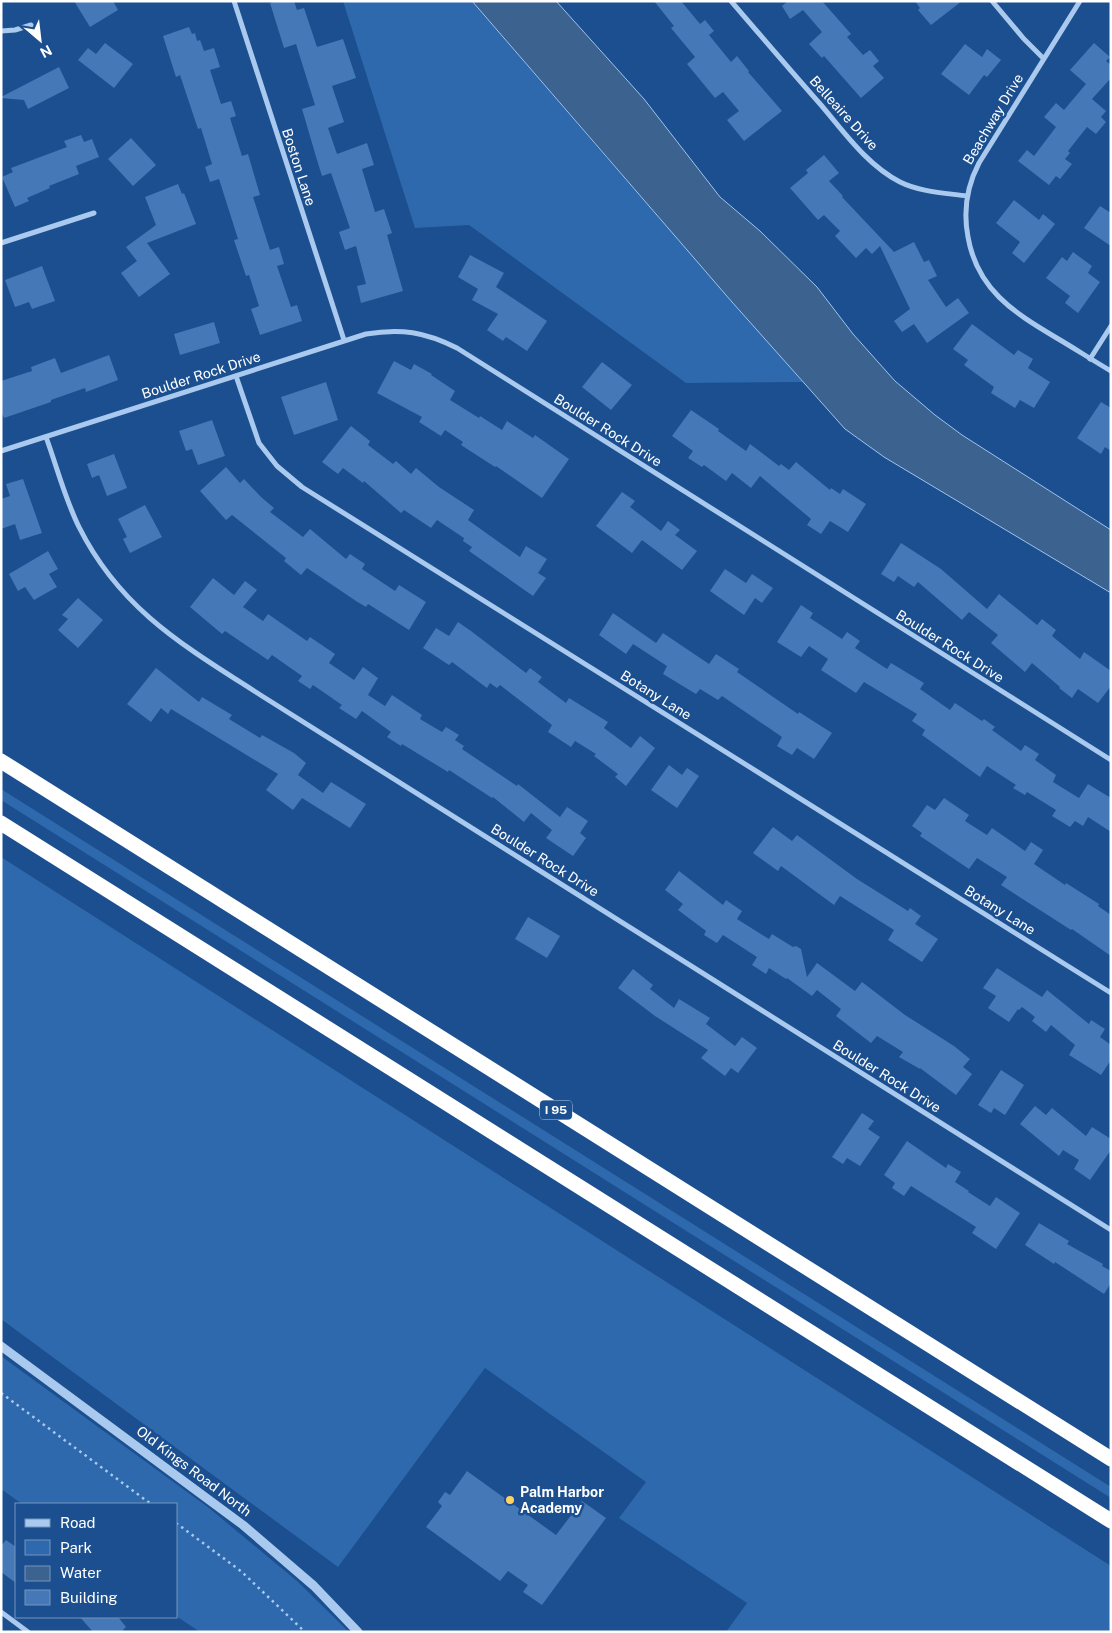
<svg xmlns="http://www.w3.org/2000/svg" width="1112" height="1633" font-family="'Public Sans',sans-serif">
  <rect width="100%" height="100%" fill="#1b4f8f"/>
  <g fill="#2e69ad">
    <polygon points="343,1 472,1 606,157 803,382 686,383 469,225 415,228"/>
    <polygon points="1,789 1111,1487 1111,1498 1,800"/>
    <polygon points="1,857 1111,1566 1111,1632 726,1632 747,1603 619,1518 646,1482 485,1368 338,1567 1,1319"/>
    <polygon points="1,1356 209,1508 297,1581 349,1632 200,1632 176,1616 176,1504 22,1504 1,1489"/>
  </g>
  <polygon fill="#3c6290" stroke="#9cc4f0" points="472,1 556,1 644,99 720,197 760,231 817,287 853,334 895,381 935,415 962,435 1111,530 1111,593 884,457 845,429 732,302"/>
  <g fill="#4478b7">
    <polygon points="74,1 113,1 118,10 90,27"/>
    <polygon points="276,1 294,1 297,10 304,8 317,47 343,39 356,78 332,86 344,122 328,128 337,154 367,143 374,165 362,169 375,212 384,209 392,233 387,235 403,291 361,303 357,286 366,284 356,246 345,250 339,232 350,228 331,173 322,176 317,160 302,109 315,105 296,44 284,48 270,3"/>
    <polygon points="654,1 681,1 700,24 705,20 714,31 709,35 731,62 737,56 749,71 748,72 782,111 744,141 727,120 739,111 723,92 715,98 687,64 695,57 671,28 674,26"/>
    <polygon points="788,1 822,1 851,34 847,37 863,55 870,50 879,61 873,66 884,78 861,98 824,56 822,58 809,44 822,32 803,10 790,19 782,6"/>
    <polygon points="915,1 962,1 931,25 918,10 920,8"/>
    <polygon points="189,27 192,34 195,33 197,41 200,40 204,51 214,48 220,67 210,70 221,104 231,101 236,116 230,118 242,156 248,154 260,195 253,197 270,250 279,247 284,264 277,266 291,307 297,305 302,321 260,335 251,309 259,306 249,275 246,276 234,240 238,239 219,179 210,182 205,167 212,164 201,128 198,129 180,75 176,77 163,36"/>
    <polygon points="105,43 133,64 114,88 78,60 88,48 96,54"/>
    <polygon points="1094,43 1110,57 1106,61 1111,65 1111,78 1092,99 1106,111 1101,117 1106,122 1096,134 1087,127 1068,151 1070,153 1065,159 1072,164 1060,179 1056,176 1049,185 1018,161 1027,150 1034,156 1056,127 1044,117 1056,103 1064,110 1086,84 1070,70"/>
    <polygon points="965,44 982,57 987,49 1001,60 987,77 984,75 969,95 941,74"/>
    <polygon points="59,67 69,88 28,109 24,100 1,98 1,97"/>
    <polygon points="81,135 84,142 92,139 99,157 76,166 79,174 49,186 50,188 27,198 29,201 15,207 2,177 13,172 11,168 67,147 64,141"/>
    <polygon points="131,138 156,165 133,186 108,159"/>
    <polygon points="824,155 839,173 829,181 843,196 842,197 894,252 914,242 924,262 929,260 937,276 928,280 946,307 958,298 969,313 927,343 914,324 902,332 894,321 910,309 880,246 872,254 866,248 856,258 835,236 840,231 824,215 818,220 790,188 808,173 806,170"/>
    <polygon points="178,184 182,194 184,193 196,224 147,243 170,274 139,297 121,273 137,261 126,247 156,225 145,197"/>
    <polygon points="1014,200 1039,220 1043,214 1055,224 1024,263 1012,253 1020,242 996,223"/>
    <polygon points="1100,206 1111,213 1111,246 1084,228"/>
    <polygon points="1073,252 1092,266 1088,273 1100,282 1078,313 1065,303 1070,296 1046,278 1062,257 1067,261"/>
    <polygon points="470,255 504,273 496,287 547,321 527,351 506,337 503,341 487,330 498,314 472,300 478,289 458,277"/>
    <polygon points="42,266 55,301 32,309 29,302 15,307 5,280"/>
    <polygon points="214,322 220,343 180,355 174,334"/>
    <polygon points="972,324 1014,355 1018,350 1033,359 1028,368 1050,382 1034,408 1020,400 1015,408 991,393 994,387 964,365 968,360 953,349"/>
    <polygon points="109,355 118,380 86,392 85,388 51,400 51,402 4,418 1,411 1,381 32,371 31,367 55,358 61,373"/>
    <polygon points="394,361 411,370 414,364 432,374 431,375 455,391 450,400 479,418 480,416 502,430 507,421 533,438 535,435 569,459 542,498 496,466 495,467 461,445 463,442 445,430 441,436 419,422 422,417 377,393"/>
    <polygon points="602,362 632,385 611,410 582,387"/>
    <polygon points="326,382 338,420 294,435 281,397"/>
    <polygon points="1101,402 1111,408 1111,451 1105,447 1101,454 1077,438"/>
    <polygon points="691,410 719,429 718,431 746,451 750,444 779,466 781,464 789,470 796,462 830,490 831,488 840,494 843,489 866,504 848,532 830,521 821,534 807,525 811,519 760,476 751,488 732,473 726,481 704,465 702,467 688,458 693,451 672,436"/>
    <polygon points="212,420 225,456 198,465 192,449 186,451 179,431"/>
    <polygon points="351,426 370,441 368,445 393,464 396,461 411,474 416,468 439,487 474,510 468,520 520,557 526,546 547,559 538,573 546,578 533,596 469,551 472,547 463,541 464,538 437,520 431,528 404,510 401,513 364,481 363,483 343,468 338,474 322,462"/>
    <polygon points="114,454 127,488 107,496 99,475 92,478 87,464"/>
    <polygon points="226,467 240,483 244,479 261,497 274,508 270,512 303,537 310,529 346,559 350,554 365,564 362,569 395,591 399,585 426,602 409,630 368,604 366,607 356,601 307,568 301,575 284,561 286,558 232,515 226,520 200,491"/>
    <polygon points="23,479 42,533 20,540 15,524 1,529 1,499 10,496 6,484"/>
    <polygon points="622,492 635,501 630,507 661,531 668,521 680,530 675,535 697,551 682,570 642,540 632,553 596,526"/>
    <polygon points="145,505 162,537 130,553 123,539 127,537 118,519"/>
    <polygon points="901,543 941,569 987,609 999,594 1037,625 1042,619 1056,630 1052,636 1080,659 1084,652 1111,671 1111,686 1098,703 1078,689 1072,698 1059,688 1060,687 1032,663 1025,672 991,643 998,635 969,612 962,620 918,582 914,587 898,576 894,582 881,574"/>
    <polygon points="48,551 58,569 49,574 57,587 34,600 25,587 18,591 9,574"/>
    <polygon points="725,569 746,583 752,574 773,588 762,603 755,598 744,615 710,591"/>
    <polygon points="213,578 234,595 245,581 257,590 243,607 263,621 268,614 307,641 310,637 335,654 329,663 354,680 363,667 378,678 368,695 385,706 392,695 422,715 420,719 442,732 446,727 459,735 455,740 464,746 462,749 517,786 518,784 560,817 567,807 588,821 580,833 586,838 573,856 546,838 552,830 531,813 524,822 493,797 492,798 449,770 448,772 402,744 401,746 387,737 391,732 362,711 356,719 339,708 342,705 313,685 310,689 298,681 302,676 272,655 268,660 225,631 222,634 190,607"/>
    <polygon points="78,598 103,620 78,648 58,630 68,619 62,615"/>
    <polygon points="801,605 813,613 810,618 842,639 847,632 860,641 855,648 887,669 891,663 924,683 920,689 950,710 955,703 982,721 984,719 995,727 992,730 1021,751 1025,745 1039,754 1035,760 1056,775 1053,782 1079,798 1088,784 1111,798 1111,832 1088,817 1083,826 1075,821 1070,827 1052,816 1056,810 1027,792 1025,795 1013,788 1016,785 987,766 980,777 922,735 925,730 912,721 917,714 864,682 856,693 821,670 828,659 809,646 801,657 777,642"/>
    <polygon points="613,613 656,643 663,633 709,664 716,654 739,669 737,672 798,714 799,712 832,733 814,759 797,748 792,755 777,746 782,737 722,696 718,700 700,689 696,694 663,674 667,666 633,644 626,654 599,635"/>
    <polygon points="458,622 471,631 526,673 530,668 542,677 538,682 566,703 569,698 608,722 604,728 631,748 640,736 655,748 626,786 615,777 618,774 594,756 596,754 575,741 571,747 548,732 552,725 500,685 497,688 490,683 487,688 452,662 449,665 423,648 436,628 449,636"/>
    <polygon points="156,668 199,702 202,697 232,715 229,719 260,738 262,735 294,753 306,763 298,775 323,793 331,782 366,804 350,828 302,798 293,810 266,790 278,774 171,709 168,714 161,708 151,722 127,704"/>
    <polygon points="669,765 682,775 687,768 699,776 677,808 651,790"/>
    <polygon points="944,798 969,815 965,821 987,835 992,828 1025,851 1031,842 1043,850 1034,864 1065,885 1066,883 1099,904 1098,906 1111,915 1111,956 1072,929 1071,930 1001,885 1007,877 977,858 969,869 920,836 922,833 912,826 927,805 935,810"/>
    <polygon points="773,827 792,841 797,835 857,879 908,911 910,908 921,916 915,924 938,939 922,962 888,940 894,930 840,896 834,905 781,866 778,871 753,853"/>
    <polygon points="679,871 723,905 726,900 742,911 737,919 769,939 772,934 793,947 796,946 801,949 807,977 817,963 855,991 862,982 905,1015 954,1046 970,1059 963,1067 972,1074 956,1095 920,1068 920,1069 899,1057 903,1052 877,1036 871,1043 836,1016 841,1009 817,990 812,996 787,978 786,979 769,968 766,974 752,965 757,957 723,935 717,943 704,935 706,931 678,910 683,904 665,890"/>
    <polygon points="528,917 560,936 547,958 515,939"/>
    <polygon points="997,968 1042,997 1047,990 1089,1024 1091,1020 1105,1029 1100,1037 1111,1045 1111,1060 1101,1075 1069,1055 1075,1045 1051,1025 1046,1032 1032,1021 1035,1017 1022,1007 1019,1010 1018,1009 1009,1022 988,1008 996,996 983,988"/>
    <polygon points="633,969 653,985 650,989 674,1008 679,999 710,1018 706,1024 735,1046 742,1037 757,1048 738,1073 731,1068 725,1076 701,1058 708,1050 655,1016 618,988"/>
    <polygon points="1001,1070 1024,1085 1005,1115 994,1108 991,1113 978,1105"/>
    <polygon points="1035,1106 1046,1115 1052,1108 1086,1136 1092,1127 1111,1139 1111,1150 1090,1180 1074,1169 1079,1160 1063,1150 1059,1156 1020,1124"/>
    <polygon points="862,1113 874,1121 868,1129 880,1137 860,1166 847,1158 843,1164 832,1157"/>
    <polygon points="907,1141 946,1168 948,1164 961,1172 955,1182 969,1191 968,1192 990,1206 996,1197 1020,1213 996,1249 972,1233 976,1227 911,1186 904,1196 892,1188 895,1183 884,1175"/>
    <polygon points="1039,1223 1069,1241 1067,1244 1103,1264 1102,1266 1111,1271 1111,1283 1104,1294 1055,1262 1054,1264 1025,1245"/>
    <polygon points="467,1471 556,1535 582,1501 606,1518 542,1605 523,1592 528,1585 508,1571 500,1581 426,1527 442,1506 438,1502 445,1492 450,1495"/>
    <polygon points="6,1540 16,1547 16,1583 1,1572 1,1546"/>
    <polygon points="80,1617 118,1617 126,1627 121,1632 93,1632"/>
  </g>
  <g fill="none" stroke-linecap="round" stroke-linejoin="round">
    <g stroke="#a9c9ee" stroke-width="2.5" stroke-dasharray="2.5 4" stroke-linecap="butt">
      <polyline points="1,1393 151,1504"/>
      <polyline points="176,1523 242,1572 305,1632"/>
    </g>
    <g stroke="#a9c9ee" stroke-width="5">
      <polyline points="234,1 344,340"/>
      <path d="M 731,1 C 761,36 791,71 821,105 C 844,132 867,165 900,182 C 920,192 945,193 967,196"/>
      <polyline points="992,1 1024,39 1043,58"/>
      <path d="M 1080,1 L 979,163 C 967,186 963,211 968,237 C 977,289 1013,312 1055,337 C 1074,348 1092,360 1111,371"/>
      <polyline points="1,31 15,30 31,25"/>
      <polyline points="1,243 94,213"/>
      <polyline points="1090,359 1111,326"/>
      <polyline points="236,376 259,443 277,466 302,487 1111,993"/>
      <path d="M 46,437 C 57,467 65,499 79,527 C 121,611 186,647 262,696 L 1111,1230"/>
      <path d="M 1,451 L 366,334 C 401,328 425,332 457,348 L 1111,760"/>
      <polyline points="1,1612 28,1632"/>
    </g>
    <polyline stroke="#a9c9ee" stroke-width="9" points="1,1346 243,1525 314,1586 358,1632"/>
    <g stroke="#fff" stroke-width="15">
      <polyline points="1,761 1111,1459"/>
      <polyline points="1,823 1111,1521"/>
    </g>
  </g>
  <circle fill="#ffd166" stroke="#1b4f8f" stroke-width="2" cx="510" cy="1500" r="5"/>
  <g text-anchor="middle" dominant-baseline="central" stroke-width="5" stroke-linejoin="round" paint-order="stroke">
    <rect fill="#1b4f8f" stroke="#bbcadd" stroke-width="1" x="540" y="1100.5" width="32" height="19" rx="4"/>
    <g font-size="12" font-weight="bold" fill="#fff">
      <text x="556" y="1110">I 95</text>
    </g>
    <g font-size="14" fill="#fff" stroke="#1b4f8f">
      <text transform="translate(844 113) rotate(48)">Belleaire Drive</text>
      <text transform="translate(993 119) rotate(-59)">Beachway Drive</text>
      <text transform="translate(299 167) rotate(72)">Boston Lane</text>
      <text transform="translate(201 375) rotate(-18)">Boulder Rock Drive</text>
      <text transform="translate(608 430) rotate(32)">Boulder Rock Drive</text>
      <text transform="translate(950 646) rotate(32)">Boulder Rock Drive</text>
      <text transform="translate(656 695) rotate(32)">Botany Lane</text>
      <text transform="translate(545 860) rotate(32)">Boulder Rock Drive</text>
      <text transform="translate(1000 910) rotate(32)">Botany Lane</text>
      <text transform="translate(887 1076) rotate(32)">Boulder Rock Drive</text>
      <text transform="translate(194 1471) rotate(37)">Old Kings Road North</text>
    </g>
    <g font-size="14" font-weight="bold" fill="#fff" stroke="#1b4f8f" text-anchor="start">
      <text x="520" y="1492">Palm Harbor<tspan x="520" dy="16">Academy</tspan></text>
    </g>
  </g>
  <rect width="1112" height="1633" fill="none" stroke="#ffffff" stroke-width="5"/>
  <rect x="15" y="1503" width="162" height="115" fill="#1b4f8f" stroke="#7695bc"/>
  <rect x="25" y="1519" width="25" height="8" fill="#a9c9ee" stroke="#7695bc"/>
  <text x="60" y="1528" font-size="15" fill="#ffffff">Road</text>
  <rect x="25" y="1540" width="25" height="15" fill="#2e69ad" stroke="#7695bc"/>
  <text x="60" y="1553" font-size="15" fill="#ffffff">Park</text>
  <rect x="25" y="1566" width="25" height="15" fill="#3c6290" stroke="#7695bc"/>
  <text x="60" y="1578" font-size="15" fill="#ffffff">Water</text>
  <rect x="25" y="1590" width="25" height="15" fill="#4478b7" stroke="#7695bc"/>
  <text x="60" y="1603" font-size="15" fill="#ffffff">Building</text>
  <g transform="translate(40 40) rotate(152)" stroke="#1b4f8f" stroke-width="4" paint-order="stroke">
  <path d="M0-4L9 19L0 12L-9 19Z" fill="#ffffff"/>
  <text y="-8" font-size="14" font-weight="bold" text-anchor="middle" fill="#ffffff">N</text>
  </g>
</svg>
